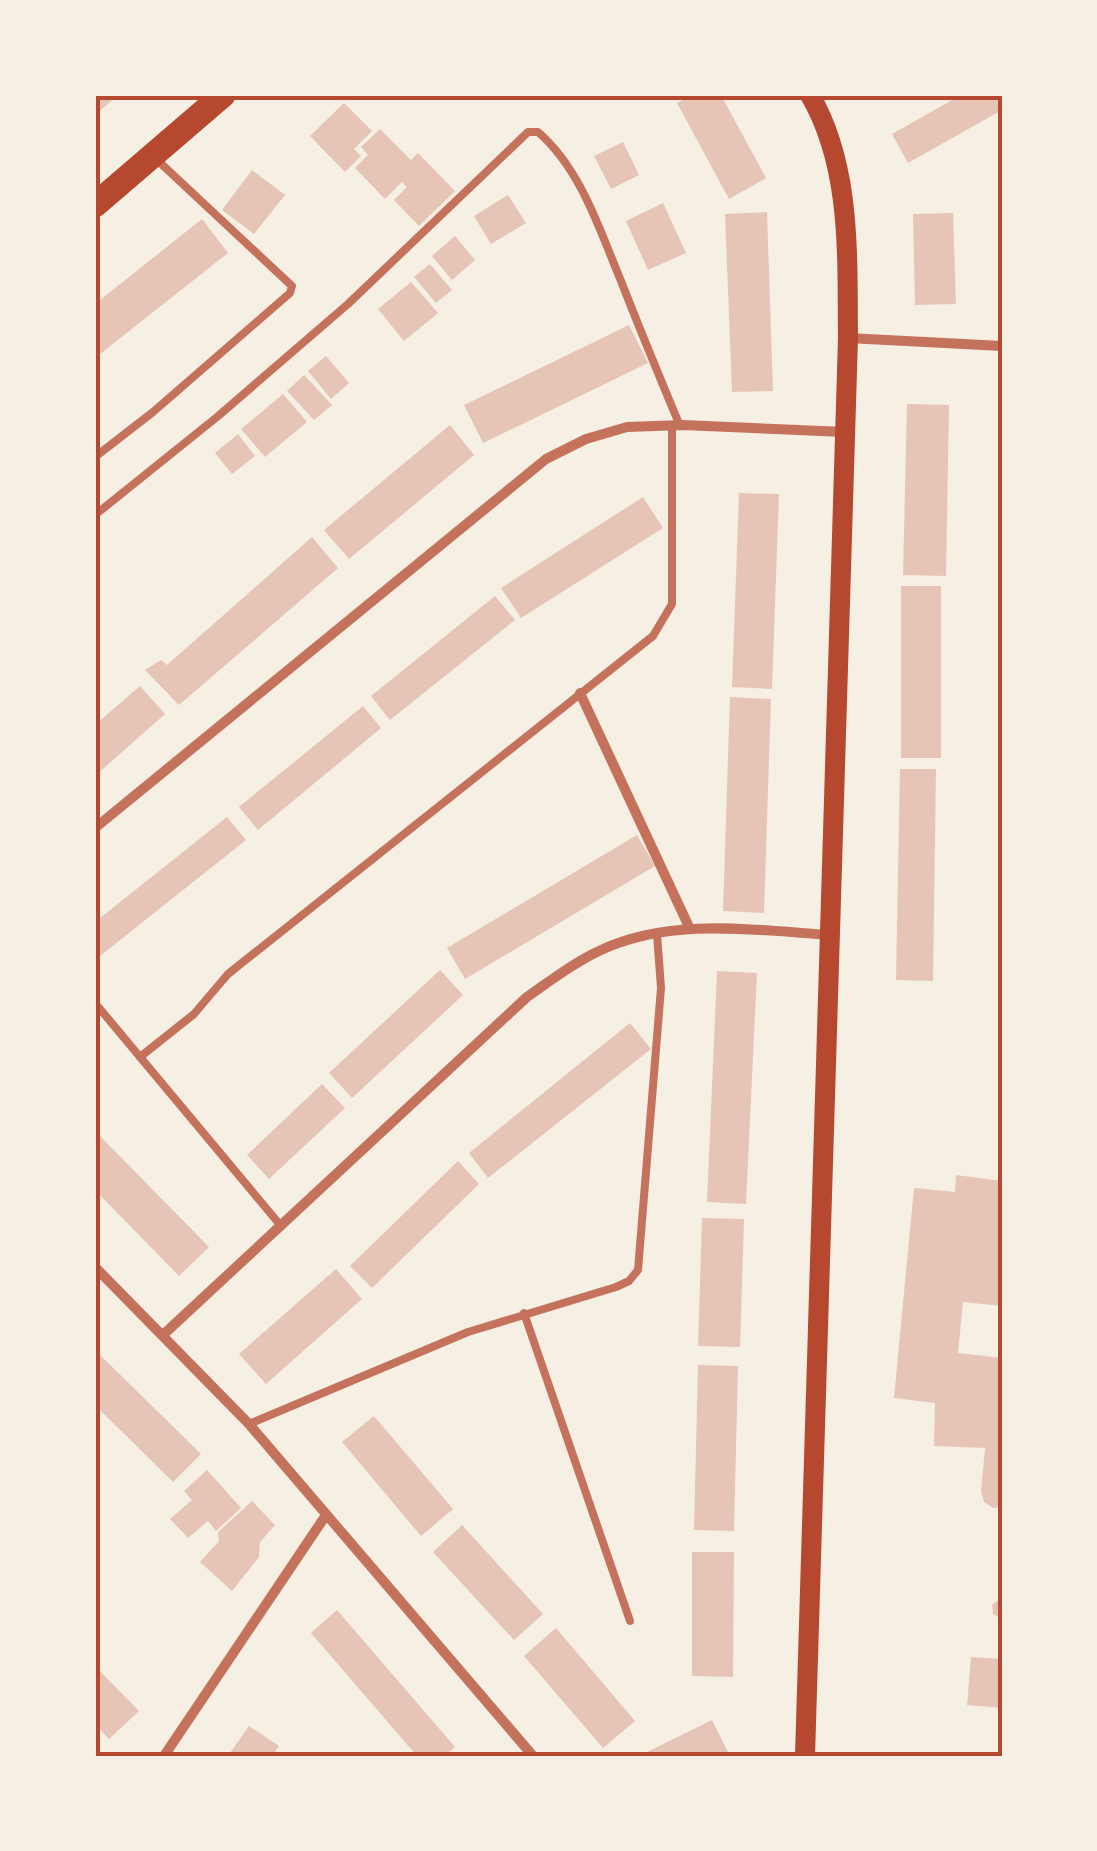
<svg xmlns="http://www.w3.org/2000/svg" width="1097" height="1851" font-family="Overpass,sans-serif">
  <rect width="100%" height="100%" fill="#f6efe4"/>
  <g fill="#e6c5b7">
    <polygon points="95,95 118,95 95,115"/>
    <polygon points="692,95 721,95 766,178 729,199 677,103"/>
    <polygon points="961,95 1002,95 1002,110 908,163 892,134"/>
    <polygon points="344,103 372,131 354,149 361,156 345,172 310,136"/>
    <polygon points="380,129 411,160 418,153 455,191 419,226 394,200 407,187 402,182 385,199 355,168 368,155 361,147"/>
    <polygon points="623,142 639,175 611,189 594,156"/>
    <polygon points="252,170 285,195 254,234 222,210"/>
    <polygon points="508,195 526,223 491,244 474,216"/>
    <polygon points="663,203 686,253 648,270 626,221"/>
    <polygon points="767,212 773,391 732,392 725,214"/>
    <polygon points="953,213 956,304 915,305 913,214"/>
    <polygon points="202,219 228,253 95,358 95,304"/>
    <polygon points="455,236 475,260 452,280 432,256"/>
    <polygon points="430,264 452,290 436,303 414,277"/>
    <polygon points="411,282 438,313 404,341 378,309"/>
    <polygon points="629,325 648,363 483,443 464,405"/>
    <polygon points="326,356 349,383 331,399 308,371"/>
    <polygon points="304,375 332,405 314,420 287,391"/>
    <polygon points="283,394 307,422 265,457 241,429"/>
    <polygon points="907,404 949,405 946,576 903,575"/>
    <polygon points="450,425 474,455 349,559 324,530"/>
    <polygon points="238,434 255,456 232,474 215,453"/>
    <polygon points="739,493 779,494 772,689 732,687"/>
    <polygon points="643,497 663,528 521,618 501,588"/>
    <polygon points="312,537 338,568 179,705 145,670 161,660 167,665"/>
    <rect x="901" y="586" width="40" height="172"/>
    <polygon points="495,596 515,620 390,720 371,696"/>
    <polygon points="140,686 165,714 95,776 95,725"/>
    <polygon points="730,697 771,699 764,913 723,911"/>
    <polygon points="363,706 381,728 258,830 239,807"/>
    <polygon points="900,769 936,769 933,981 896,980"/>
    <polygon points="227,817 246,840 95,960 95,922"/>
    <polygon points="637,835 655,866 465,979 447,948"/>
    <polygon points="440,970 463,995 352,1098 329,1073"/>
    <polygon points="717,971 757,973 746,1204 707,1202"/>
    <polygon points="630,1023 651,1049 488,1178 469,1153"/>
    <polygon points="322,1084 345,1108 269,1179 247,1155"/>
    <polygon points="95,1131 209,1247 179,1276 95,1190"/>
    <polygon points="458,1161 479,1184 372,1288 350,1266"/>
    <polygon points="956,1175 1002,1181 1002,1306 963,1302 958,1353 1002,1358 1002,1507 993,1508 984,1502 981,1491 985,1448 934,1446 935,1403 894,1398 914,1188 955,1192"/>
    <polygon points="702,1218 744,1219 740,1347 698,1346"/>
    <polygon points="336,1269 362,1299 266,1384 239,1354"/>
    <polygon points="95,1350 201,1454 173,1482 95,1405"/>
    <polygon points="698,1365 738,1366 734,1531 694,1530"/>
    <polygon points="374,1416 453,1509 421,1536 342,1442"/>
    <polygon points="207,1470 241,1508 216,1531 208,1521 188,1538 170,1519 192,1500 184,1491"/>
    <polygon points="252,1501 275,1525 260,1542 259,1557 232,1591 200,1562 219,1541 218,1532"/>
    <polygon points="462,1525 543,1614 514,1640 433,1552"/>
    <polygon points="692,1552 734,1552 733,1677 692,1676"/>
    <polygon points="1002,1597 1002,1619 993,1614 992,1605"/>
    <polygon points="337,1610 455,1747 445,1756 417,1756 311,1633"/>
    <polygon points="556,1628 635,1721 603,1748 524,1656"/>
    <polygon points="971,1657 1002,1659 1002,1708 967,1705"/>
    <polygon points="95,1666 139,1711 109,1739 95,1724"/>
    <polygon points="712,1720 730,1756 639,1756"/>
    <polygon points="249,1726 279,1746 272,1756 228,1756"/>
  </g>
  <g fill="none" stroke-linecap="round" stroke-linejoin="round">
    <g stroke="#c5725c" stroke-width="8">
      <polyline points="95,457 153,412 290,293 292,286 155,158"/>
      <path d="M 95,515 L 217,417 L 348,304 L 528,132 L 538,132 C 581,169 600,231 621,281 C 640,330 660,378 680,426"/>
      <polyline points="95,1003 281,1226"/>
      <polyline points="140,1057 194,1014 228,974 653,636 672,604 672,427"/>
      <polyline points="524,1313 630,1621"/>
      <polyline points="249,1424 468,1332 616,1287 629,1281 638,1270 661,988 657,934"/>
    </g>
    <g stroke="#c5725c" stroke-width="10">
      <polyline points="848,338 1002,346"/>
      <polyline points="580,693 690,929"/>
      <polyline points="95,828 546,459 586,439 627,427 683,425 845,432"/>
      <polyline points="95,1267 249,1424 533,1756"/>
      <path d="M 164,1334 L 527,997 C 550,981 573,963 599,951 C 670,917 754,930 830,935"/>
      <polyline points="164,1756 326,1515"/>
    </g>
    <path stroke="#b5482f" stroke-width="20" d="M 805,1756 L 848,338 C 847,257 852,167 810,95"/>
    <polyline stroke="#b5482f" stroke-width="25" points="95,205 223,95"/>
  </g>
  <rect width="1097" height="1851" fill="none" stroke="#f6efe4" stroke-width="195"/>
  <rect x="98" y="98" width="902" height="1656" fill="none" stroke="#b5482f" stroke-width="4"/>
</svg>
